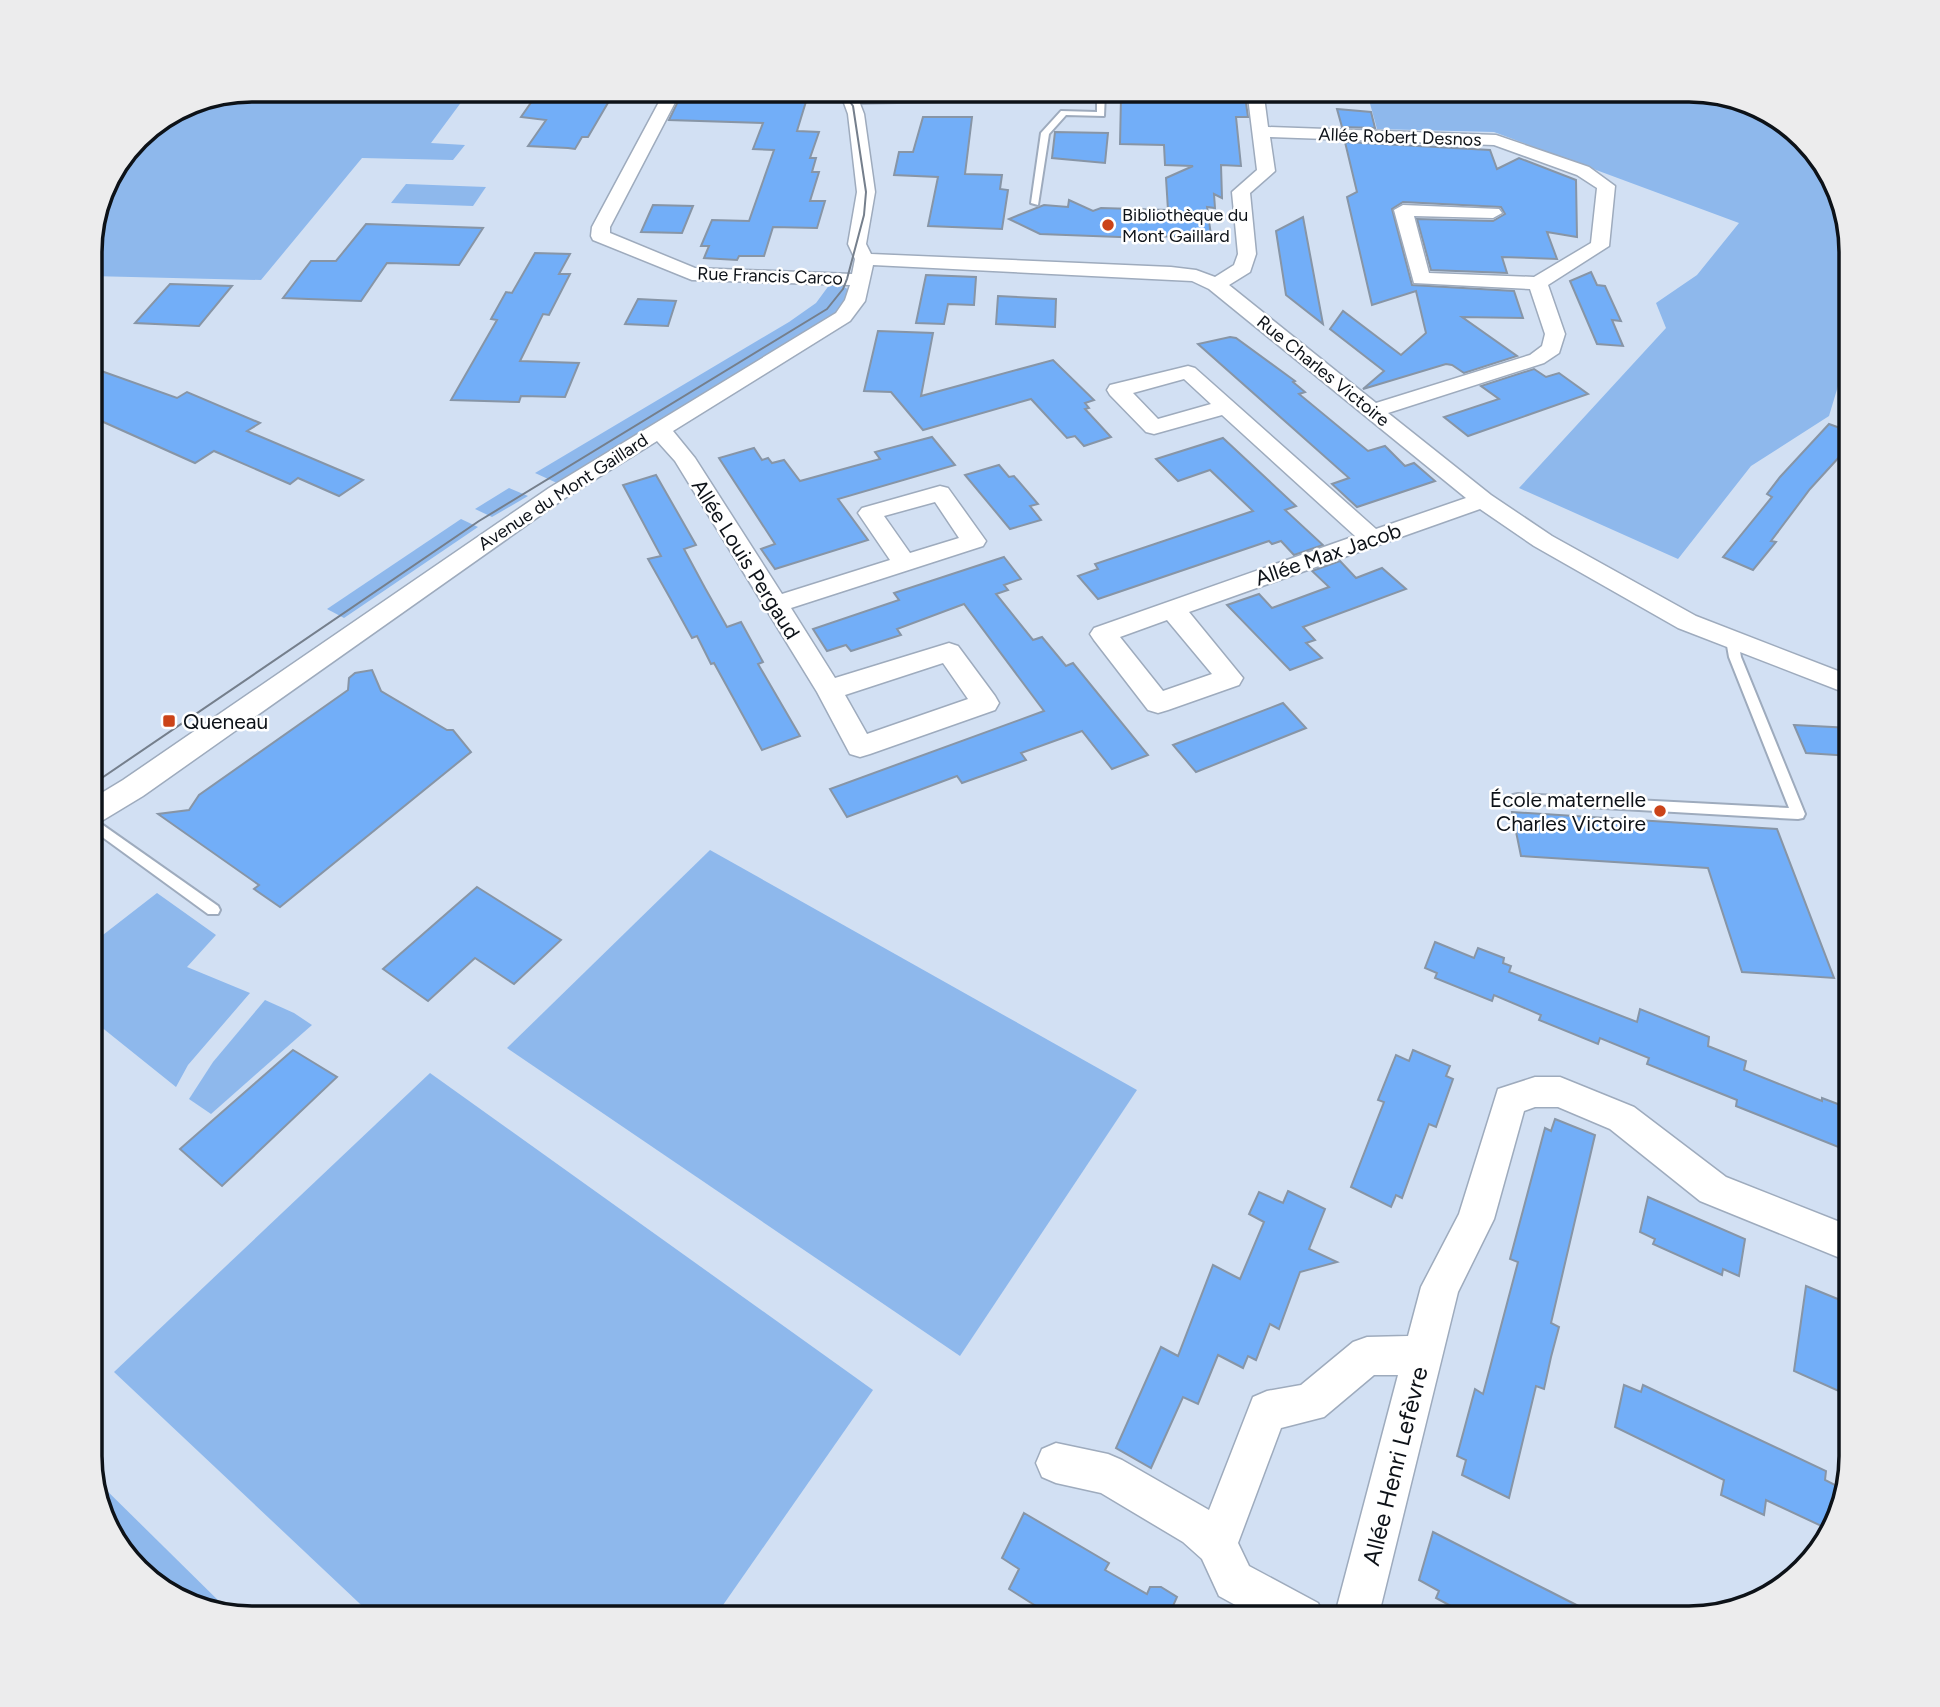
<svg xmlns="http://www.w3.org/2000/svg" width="1940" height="1707" font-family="Figtree,sans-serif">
  <rect width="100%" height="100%" fill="#d2e0f3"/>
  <g fill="#8eb8ec">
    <polygon points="252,89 471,89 431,143 465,145 453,160 362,158 261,280 90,276 90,241 106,180 144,130 190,101"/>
    <polygon points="1313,89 1688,89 1750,101 1803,137 1838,189 1851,252 1851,364 1841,376 1829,416 1751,466 1678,559 1519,488 1666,328 1656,303 1697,275 1739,223 1494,132 1377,129 1369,100 1302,98"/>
    <polygon points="406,184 486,187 473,206 391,203"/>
    <polygon points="830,284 841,285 849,290 839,311 823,323 557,483 535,473 789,322 816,303"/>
    <polygon points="509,488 528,496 492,517 475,509"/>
    <polygon points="461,519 478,527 344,618 327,609"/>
    <polygon points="710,850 1137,1090 960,1356 507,1048"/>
    <polygon points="157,893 216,935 187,967 250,993 188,1065 176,1087 90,1018 90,945"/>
    <polygon points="265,1000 294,1013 312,1025 211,1114 189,1099 213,1062"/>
    <polygon points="430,1073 873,1390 714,1618 375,1618 114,1372"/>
    <polygon points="93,1477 232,1614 190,1606 137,1570 106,1527"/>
  </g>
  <g fill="#72aef8" stroke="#8795a6" stroke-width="2">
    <polygon points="684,89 798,89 796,95 808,95 797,131 819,132 810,158 816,158 812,172 819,172 810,201 825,201 817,228 773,227 764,256 739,256 737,260 704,258 709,246 701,246 712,220 749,221 774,150 753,149 763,123 669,120"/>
    <polygon points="1207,89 1244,89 1248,117 1236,117 1241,166 1221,165 1222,198 1214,194 1215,208 1207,207 1211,235 1187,234 1187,237 1145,236 1145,238 1040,234 1009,219 1044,205 1068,207 1069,200 1093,211 1101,208 1168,210 1166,178 1193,166 1165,165 1164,145 1120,144 1121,97 1135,97 1135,91 1207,94"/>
    <polygon points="537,94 612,96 588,137 582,137 575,149 568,148 528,146 546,120 521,117"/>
    <polygon points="1337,109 1371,112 1375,128 1342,127"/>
    <polygon points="923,117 972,117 965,174 1002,175 1000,189 1008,190 1002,229 928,226 938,177 894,175 899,152 913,152"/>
    <polygon points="1055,132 1108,133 1105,163 1052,158"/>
    <polygon points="1345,142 1490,150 1497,169 1519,158 1576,180 1577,237 1547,232 1557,259 1502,257 1507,273 1431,270 1417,219 1493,221 1505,214 1501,207 1403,202 1392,209 1412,285 1514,291 1523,318 1462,317 1517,356 1464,373 1452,365 1446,364 1363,389 1384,371 1330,329 1343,311 1401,355 1426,333 1416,291 1372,305 1347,197 1357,192"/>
    <polygon points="653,205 693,206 682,233 641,232"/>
    <polygon points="1303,217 1323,324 1286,295 1276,231"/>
    <polygon points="366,224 483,228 459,265 387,263 361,301 283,298 311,261 336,261"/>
    <polygon points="535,253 570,254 559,274 570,274 549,315 543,314 520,361 579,363 565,397 521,396 519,402 451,400 497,320 491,319 506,292 512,293"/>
    <polygon points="1591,272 1597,285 1605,286 1621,321 1612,320 1623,346 1597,344 1570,281"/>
    <polygon points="926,275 976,277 974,305 948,304 944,324 916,323"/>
    <polygon points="170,284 232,286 199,326 135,323"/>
    <polygon points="998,296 1056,299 1055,327 996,324"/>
    <polygon points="638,299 676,301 668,326 625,324"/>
    <polygon points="878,331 933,333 921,396 1053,360 1094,400 1085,403 1089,408 1085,409 1111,437 1084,446 1075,436 1067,438 1031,399 923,430 891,392 864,391"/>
    <polygon points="1230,337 1236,338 1295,381 1293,382 1305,392 1299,394 1368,451 1385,446 1405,466 1414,463 1435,481 1357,507 1332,484 1349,478 1198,344"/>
    <polygon points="90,367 177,398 187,392 260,423 247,431 363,480 339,496 298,478 290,484 214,451 195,463 90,416"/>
    <polygon points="1534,369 1546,377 1559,373 1588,394 1468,436 1444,417 1499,399 1481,386"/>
    <polygon points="1829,424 1851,432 1851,444 1810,489 1771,541 1776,542 1753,570 1723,557 1772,497 1767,494 1780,477"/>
    <polygon points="932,437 955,465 838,499 868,540 775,569 761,549 775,544 719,458 754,448 762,460 768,458 772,463 784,460 800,481 880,459 875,452"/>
    <polygon points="1223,438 1296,506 1285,510 1323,545 1294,555 1281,541 1272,544 1269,541 1098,599 1078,576 1098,569 1095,564 1253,511 1210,470 1178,481 1156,459"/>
    <polygon points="999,465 1009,477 1014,476 1038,504 1030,506 1041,520 1010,529 965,475"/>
    <polygon points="656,475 696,545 684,549 705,588 727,627 741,622 763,662 758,664 800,736 762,750 714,663 711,664 697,636 692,638 670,598 648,559 661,556 623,485"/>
    <polygon points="1004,557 1021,579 1004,585 1008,590 996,594 1033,640 1042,637 1066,666 1073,663 1148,755 1112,769 1082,731 1021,753 1026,760 962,783 957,776 847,817 830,789 1044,711 964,604 897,629 901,635 851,651 846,645 827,651 813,629 899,600 894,593"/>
    <polygon points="1340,561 1356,578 1382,568 1406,589 1303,627 1315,640 1306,643 1322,658 1290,670 1227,605 1259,594 1272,608 1329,587 1312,571"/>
    <polygon points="372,670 381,691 447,730 453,730 471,752 280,907 254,889 259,885 158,814 189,810 199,795 348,690 349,678 355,673"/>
    <polygon points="1283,703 1306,728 1196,772 1173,745"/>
    <polygon points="1794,725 1851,728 1851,756 1806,753"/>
    <polygon points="1512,812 1777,829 1834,978 1742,972 1708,868 1521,856"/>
    <polygon points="477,887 561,940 514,984 475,958 428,1001 383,969"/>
    <polygon points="1435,942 1474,958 1478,948 1504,958 1503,963 1511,966 1509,972 1637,1022 1640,1009 1709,1037 1708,1046 1746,1061 1744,1070 1822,1101 1822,1098 1851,1109 1851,1152 1736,1106 1737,1100 1647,1064 1649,1058 1600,1038 1598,1044 1539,1020 1541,1015 1494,995 1492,1001 1435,978 1437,973 1425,968"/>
    <polygon points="293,1050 337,1077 222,1186 180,1149"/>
    <polygon points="1413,1050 1450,1066 1446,1076 1453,1079 1436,1127 1429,1124 1402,1198 1396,1195 1391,1207 1351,1187 1384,1102 1378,1100 1396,1055 1409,1061"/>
    <polygon points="1555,1119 1595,1135 1551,1323 1559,1327 1551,1357 1544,1389 1536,1386 1509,1498 1462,1475 1466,1460 1457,1456 1475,1389 1483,1394 1518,1262 1510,1259 1545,1128 1551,1131"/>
    <polygon points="1288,1191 1325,1209 1309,1249 1337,1262 1300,1272 1279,1329 1270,1324 1256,1360 1248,1356 1243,1368 1218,1355 1198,1404 1183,1397 1151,1468 1116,1448 1161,1347 1178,1356 1213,1265 1240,1279 1264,1222 1249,1214 1259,1192 1283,1203"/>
    <polygon points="1648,1197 1745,1239 1739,1276 1723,1269 1722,1275 1653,1244 1655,1239 1640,1232"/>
    <polygon points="1806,1286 1850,1304 1850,1381 1842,1377 1841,1392 1794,1371"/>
    <polygon points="1624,1385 1641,1392 1643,1385 1826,1471 1825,1480 1841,1488 1838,1518 1830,1530 1766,1500 1764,1515 1721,1495 1724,1480 1615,1427"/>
    <polygon points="1024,1513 1109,1563 1105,1570 1147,1594 1150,1587 1161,1587 1177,1597 1172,1608 1189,1618 1055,1618 1009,1589 1019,1569 1002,1558"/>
    <polygon points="1433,1532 1551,1592 1602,1618 1473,1618 1436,1598 1439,1591 1419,1580"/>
  </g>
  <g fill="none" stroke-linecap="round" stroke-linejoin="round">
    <g stroke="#9eabbd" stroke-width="4">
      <g id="lane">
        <polygon points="1001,89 1101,91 1105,93 1104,116 1066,115 1049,134 1038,205 1031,203 1041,133 1061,111 1097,112 1097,95 1012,92 944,101 851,103 847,101 851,99 944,97"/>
        <polygon points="1732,636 1738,640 1741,657 1805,814 1803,818 1798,819 1513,803 1511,799 1513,795 1518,794 1789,808 1729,657 1726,640"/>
        <polygon points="90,816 218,906 220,910 218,914 208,914 90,828"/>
      </g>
    </g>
    <g stroke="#9eabbd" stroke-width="3">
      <g id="street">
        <path d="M 666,89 L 682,89 L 610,227 L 610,233 L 695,268 L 852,274 L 855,259 L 848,244 L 857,192 L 848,114 L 844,103 L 830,89 L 848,89 L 859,101 L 864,114 L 875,192 L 866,244 L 871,254 L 1171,267 L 1196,270 L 1215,277 L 1234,265 L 1238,254 L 1232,192 L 1257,170 L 1247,89 L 1263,89 L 1268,127 L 1496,135 L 1589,167 L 1615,186 L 1609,246 L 1548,285 L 1565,334 L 1559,353 L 1544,363 L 1388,413 L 1491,495 L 1552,536 L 1696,616 L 1851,676 L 1851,695 L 1678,628 L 1534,546 L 1480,509 L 1189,612 L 1243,678 L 1239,685 L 1168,710 L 1158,713 L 1148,710 L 1094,640 L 1090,634 L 1094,628 L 1355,536 L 1222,415 L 1154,434 L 1146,432 L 1110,395 L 1107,390 L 1110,385 L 1188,366 L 1195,368 L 1376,529 L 1466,498 L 1209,289 L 1192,281 L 873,265 L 865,301 L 850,321 L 673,431 L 695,458 L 782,594 L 890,560 L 858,513 L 862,508 L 940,486 L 948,488 L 986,541 L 983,546 L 791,608 L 835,678 L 949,643 L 958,646 L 995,696 L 999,703 L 995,710 L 870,754 L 860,757 L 850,754 L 817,692 L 675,461 L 657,441 L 565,498 L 143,796 L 100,822 L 90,825 L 90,800 L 123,780 L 549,488 L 836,313 L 845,300 L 850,285 L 692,280 L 593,240 L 591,236 L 592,227 ZM 1270,137 L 1494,145 L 1577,175 L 1597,188 L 1591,243 L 1534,277 L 1429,273 L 1414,216 L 1493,218 L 1502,213 L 1499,209 L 1403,205 L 1394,210 L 1414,283 L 1530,289 L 1545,334 L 1542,346 L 1530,355 L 1376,403 L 1229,285 L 1250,272 L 1256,254 L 1250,193 L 1275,171 ZM 1184,379 L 1211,404 L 1158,419 L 1133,393 ZM 935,502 L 959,538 L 910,553 L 884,516 ZM 1167,620 L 1212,674 L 1163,691 L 1120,637 ZM 943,663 L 968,699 L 867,734 L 845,695 Z"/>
        <polygon points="1535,1077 1560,1077 1634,1107 1726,1177 1850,1226 1850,1262 1700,1201 1610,1129 1558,1107 1535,1107 1524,1111 1494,1219 1458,1292 1378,1618 1334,1618 1398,1375 1374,1375 1324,1417 1281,1428 1238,1543 1249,1566 1318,1603 1325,1618 1259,1618 1219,1596 1202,1559 1183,1542 1101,1493 1056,1483 1042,1477 1036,1463 1042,1449 1056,1443 1108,1454 1122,1460 1209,1510 1253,1397 1267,1391 1301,1385 1353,1342 1367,1337 1408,1336 1421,1287 1459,1214 1498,1089"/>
      </g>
    </g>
    <use href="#lane" fill="#fff" fill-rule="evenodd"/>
    <use href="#street" fill="#fff" fill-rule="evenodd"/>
    <polyline stroke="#757f8c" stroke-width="2" points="90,786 479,521 827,309 843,289 847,279 864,215 866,192 853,106 845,95 834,89"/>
  </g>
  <g fill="#cb4318" stroke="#fff" stroke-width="2.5">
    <circle cx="1108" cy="225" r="7"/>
    <rect x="162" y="714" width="14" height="14" rx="3.5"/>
    <circle cx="1660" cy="811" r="7"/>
  </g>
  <g text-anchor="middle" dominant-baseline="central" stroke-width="5" stroke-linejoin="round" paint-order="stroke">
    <g font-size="18" fill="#0d1218" stroke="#fff">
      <text transform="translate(1400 137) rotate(2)">Allée Robert Desnos</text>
      <text transform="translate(770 276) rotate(2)">Rue Francis Carco</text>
      <text transform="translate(1323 371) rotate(39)">Rue Charles Victoire</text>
      <text transform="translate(563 492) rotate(-33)">Avenue du Mont Gaillard</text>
    </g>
    <g font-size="18" fill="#0d1218" stroke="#fff" text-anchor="start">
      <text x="1122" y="215">Bibliothèque du<tspan x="1122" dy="21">Mont Gaillard</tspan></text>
    </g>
    <g font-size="21" fill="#0d1218" stroke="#fff">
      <text transform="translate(1328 554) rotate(-19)">Allée Max Jacob</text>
      <text transform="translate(746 559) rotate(58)">Allée Louis Pergaud</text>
    </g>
    <g font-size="21" fill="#0d1218" stroke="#fff" text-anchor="start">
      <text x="183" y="721">Queneau</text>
      <text x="1646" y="799" text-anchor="end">École maternelle<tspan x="1646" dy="24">Charles Victoire</tspan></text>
    </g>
    <g font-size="24" fill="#0d1218" stroke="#fff">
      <text transform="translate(1395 1466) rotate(-76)">Allée Henri Lefèvre</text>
    </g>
  </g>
  <path d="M0 0H1940V1707H0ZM252 102H1689A150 150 0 0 1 1839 252V1456A150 150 0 0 1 1689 1606H252A150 150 0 0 1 102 1456V252A150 150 0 0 1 252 102Z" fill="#ececed" fill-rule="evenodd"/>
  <path fill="none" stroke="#0d1218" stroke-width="3.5" d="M252 102H1689A150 150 0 0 1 1839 252V1456A150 150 0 0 1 1689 1606H252A150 150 0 0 1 102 1456V252A150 150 0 0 1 252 102Z"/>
</svg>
